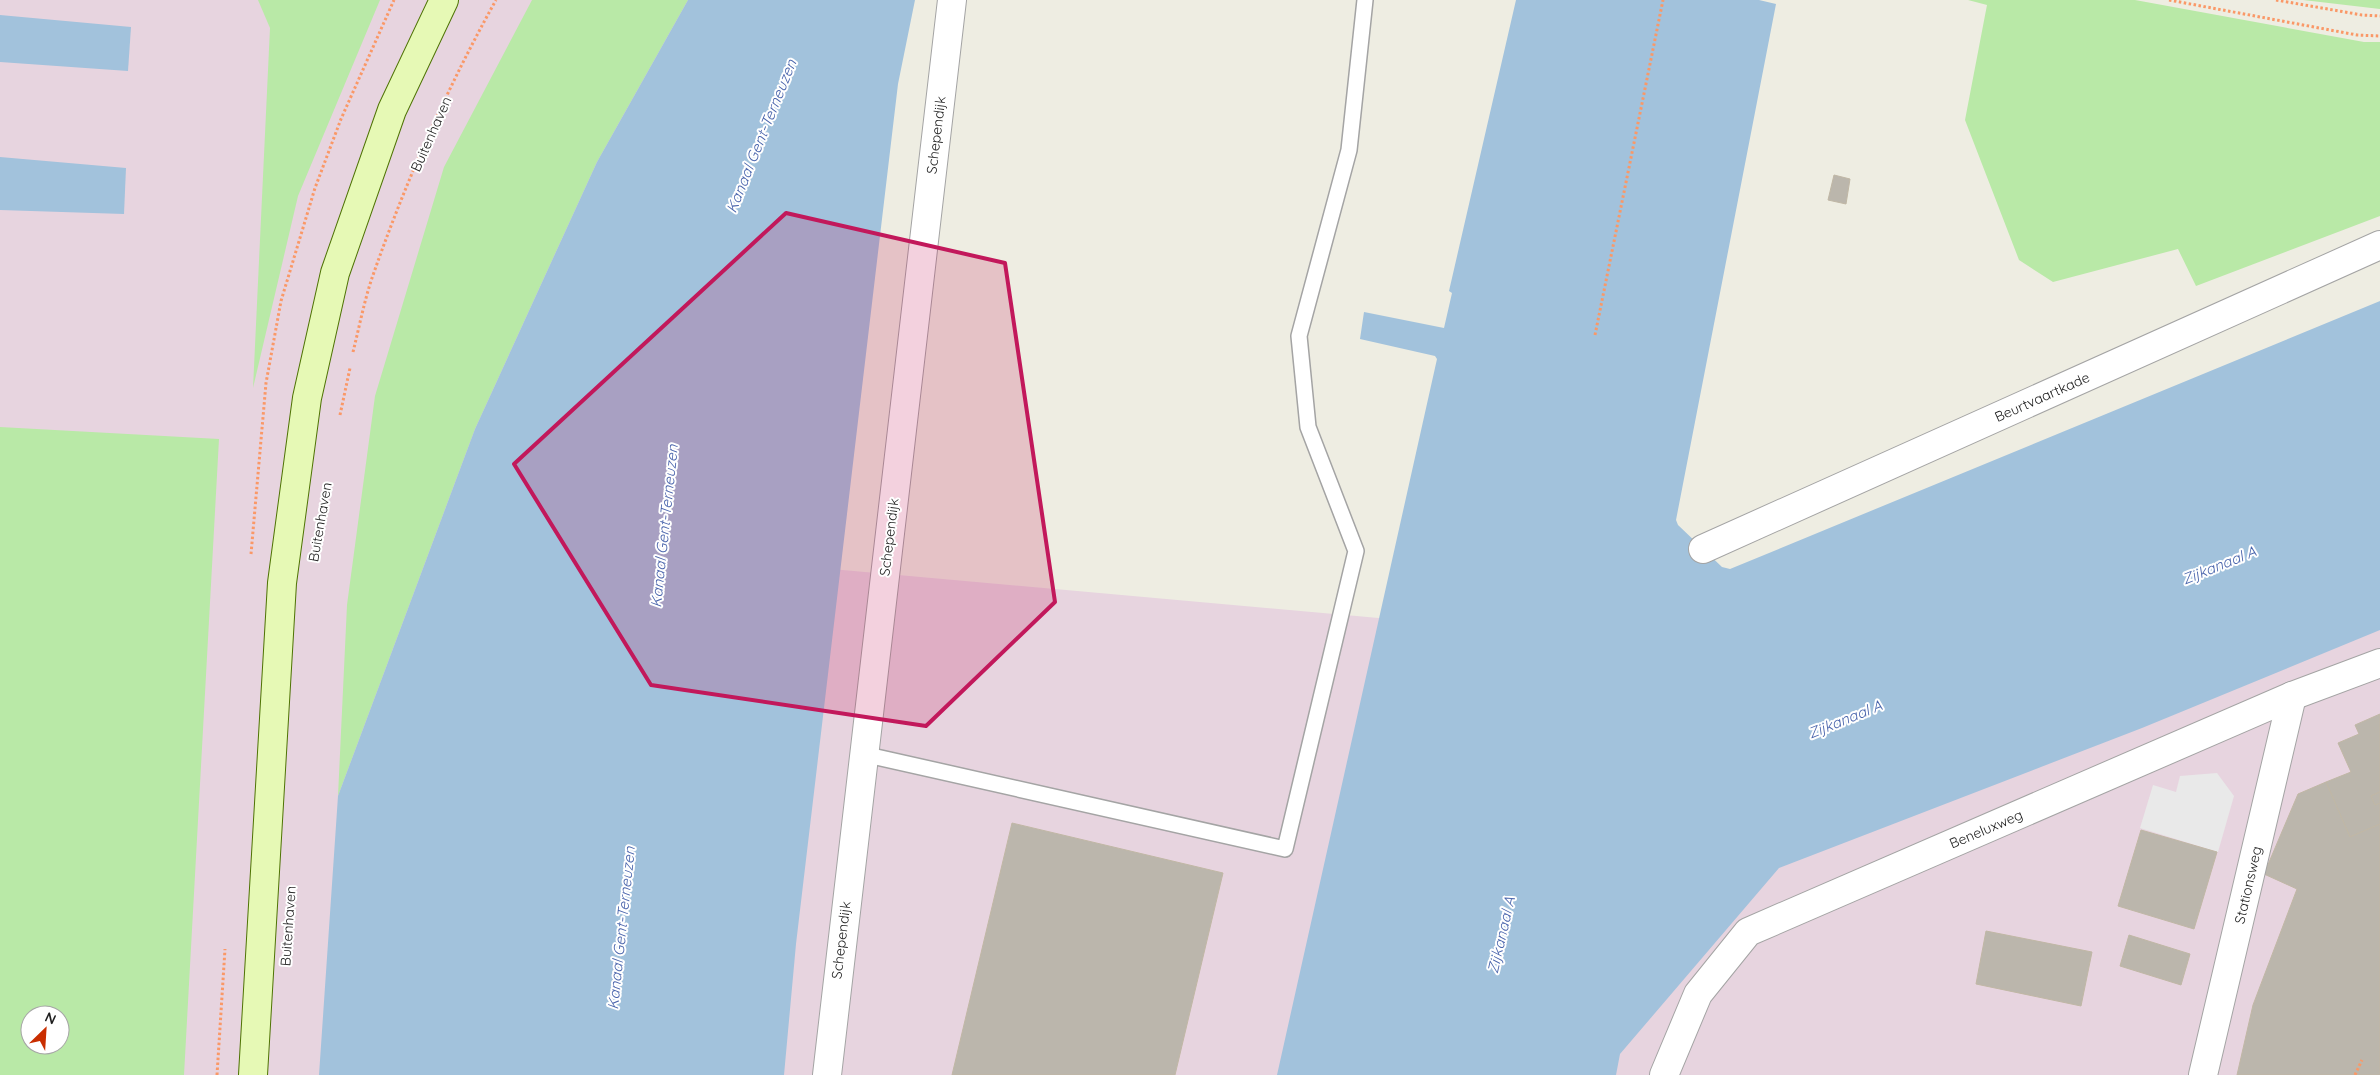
<svg xmlns="http://www.w3.org/2000/svg" width="2380" height="1075" font-family="Quicksand,sans-serif">
  <rect width="100%" height="100%" fill="#eeede2"/>
  <path fill="#e7d4df" fill-rule="evenodd" d="M 0,0 L 834,0 L 688,556 L 1757,652 L 2380,627 L 2380,1075 L 0,1075 ZM 30,1015 L 60,1015 L 60,1045 L 30,1045 Z"/>
  <g fill="#b9e9a7" fill-rule="evenodd">
    <polygon points="258,0 380,0 298,196 253,388 270,28"/>
    <polygon points="532,0 688,0 597,162 475,429 338,796 347,605 375,396 444,167"/>
    <polygon points="1968,0 2135,0 2364,42 2380,42 2380,216 2196,286 2178,249 2053,282 2019,260 1965,120 1987,5"/>
    <polygon points="2303,0 2380,0 2380,9"/>
    <path d="M 0,427 L 219,439 L 184,1075 L 0,1075 ZM 30,1015 L 60,1015 L 60,1045 L 30,1045 Z"/>
  </g>
  <polygon fill="#e9e9e9" points="2217,773 2234,796 2218,852 2140,828 2153,785 2176,792 2180,776"/>
  <g fill="#a2c2dc">
    <polygon points="688,0 915,0 898,84 796,944 784,1075 319,1075 338,796 475,429 597,162"/>
    <polygon points="1516,0 1759,0 1776,4 1676,520 1678,525 1722,567 1730,569 2380,301 2380,630 2142,728 1779,868 1620,1054 1616,1075 1277,1075 1437,359 1435,356 1360,339 1364,312 1444,328 1452,293 1449,291"/>
    <polygon points="0,15 131,27 128,71 0,62"/>
    <polygon points="0,157 126,168 124,214 0,210"/>
  </g>
  <g fill="#bbb6ac" stroke="#c0b7a5">
    <polygon points="1834,175 1850,179 1846,204 1828,200"/>
    <polygon points="2380,714 2380,792 2371,796 2375,805 2380,803 2380,824 2350,837 2326,782 2351,772 2338,743 2359,734 2355,725"/>
    <polygon points="2326,782 2350,837 2380,824 2380,1075 2237,1075 2253,1005 2297,889 2264,874 2298,794"/>
    <polygon points="2380,792 2380,803 2375,805 2371,796"/>
    <polygon points="1012,823 1223,873 1175,1075 952,1075"/>
    <polygon points="2141,830 2217,852 2194,929 2118,906"/>
    <polygon points="1986,931 2092,952 2081,1006 1976,984"/>
    <polygon points="2129,935 2190,954 2181,985 2120,966"/>
  </g>
  <g fill="none" stroke-linecap="round" stroke-linejoin="round">
    <g stroke="#a4a4a4" stroke-width="18">
      <polyline id="lane" points="863,754 1285,849 1356,551 1308,427 1299,336 1349,150 1365,0"/>
    </g>
    <g stroke="#a4a4a4" stroke-width="30">
      <g id="street">
        <polyline points="1703,549 2380,245"/>
        <polyline points="827,1075 952,0"/>
        <polyline points="1664,1075 1698,994 1748,932 2292,696 2380,663"/>
        <polyline points="2203,1075 2292,696"/>
      </g>
    </g>
    <g stroke="#4e7304" stroke-width="30">
      <polyline id="secondary" points="253,1075 282,583 307,398 335,273 392,110 444,0"/>
    </g>
    <g stroke="#fa9867" stroke-width="3" stroke-dasharray="2.5 2.5" stroke-linecap="butt">
      <polyline points="2169,0 2357,35 2380,36"/>
      <polyline points="2276,0 2362,15 2380,16"/>
      <polyline points="1595,335 1663,0"/>
      <path d="M 353,352 C 359,328 364,302 372,278 C 405,183 447,88 496,0"/>
      <polyline points="340,415 350,368"/>
      <polyline points="251,554 266,383 281,301 315,188 341,119 394,0"/>
      <polyline points="217,1075 225,949"/>
      <polyline points="2355,1075 2362,1060"/>
    </g>
    <use href="#lane" stroke="#fff" stroke-width="15"/>
    <use href="#street" stroke="#fff" stroke-width="28"/>
    <use href="#secondary" stroke="#e6f9b5" stroke-width="28"/>
  </g>
  <path fill="#c2185b" fill-opacity="0.2" stroke="#c2185b" stroke-width="4" stroke-linejoin="round" d="M 786,213 L 1005,263 L 1055,602 L 926,726 L 651,685 L 514,464 Z"/>
  <g text-anchor="middle" dominant-baseline="central" stroke-width="4" stroke-linejoin="round" paint-order="stroke">
    <g font-size="14" fill="#1d1d1d" stroke="#fff">
      <text transform="translate(431 134) rotate(-66)">Buitenhaven</text>
      <text transform="translate(936 135) rotate(-83)">Schependijk</text>
      <text transform="translate(2042 397) rotate(-24)">Beurtvaartkade</text>
      <text transform="translate(320 522) rotate(-80)">Buitenhaven</text>
      <text transform="translate(889 537) rotate(-83)">Schependijk</text>
      <text transform="translate(1986 829) rotate(-23)">Beneluxweg</text>
      <text transform="translate(2248 885) rotate(-77)">Stationsweg</text>
      <text transform="translate(288 926) rotate(-86)">Buitenhaven</text>
      <text transform="translate(841 940) rotate(-83)">Schependijk</text>
    </g>
    <g font-size="15" font-style="italic" fill="#4964ac" stroke="#fff">
      <text transform="translate(761 136) rotate(-68)">Kanaal Gent-Terneuzen</text>
      <text transform="translate(664 526) rotate(-84)">Kanaal Gent-Terneuzen</text>
      <text transform="translate(2219 565) rotate(-22)">Zijkanaal A</text>
      <text transform="translate(1845 719) rotate(-22)">Zijkanaal A</text>
      <text transform="translate(621 928) rotate(-84)">Kanaal Gent-Terneuzen</text>
      <text transform="translate(1501 935) rotate(-77)">Zijkanaal A</text>
    </g>
  </g>
  <g transform="translate(45 1030) rotate(25)"><circle r="24" fill="#ffffff" stroke="#a5a5a5"/>
  <path d="M0-4L9 19L0 12L-9 19Z" fill="#c92e00"/>
  <text y="-8" font-size="14" font-weight="bold" text-anchor="middle" fill="#1d1d1d">N</text>
  </g>
</svg>
